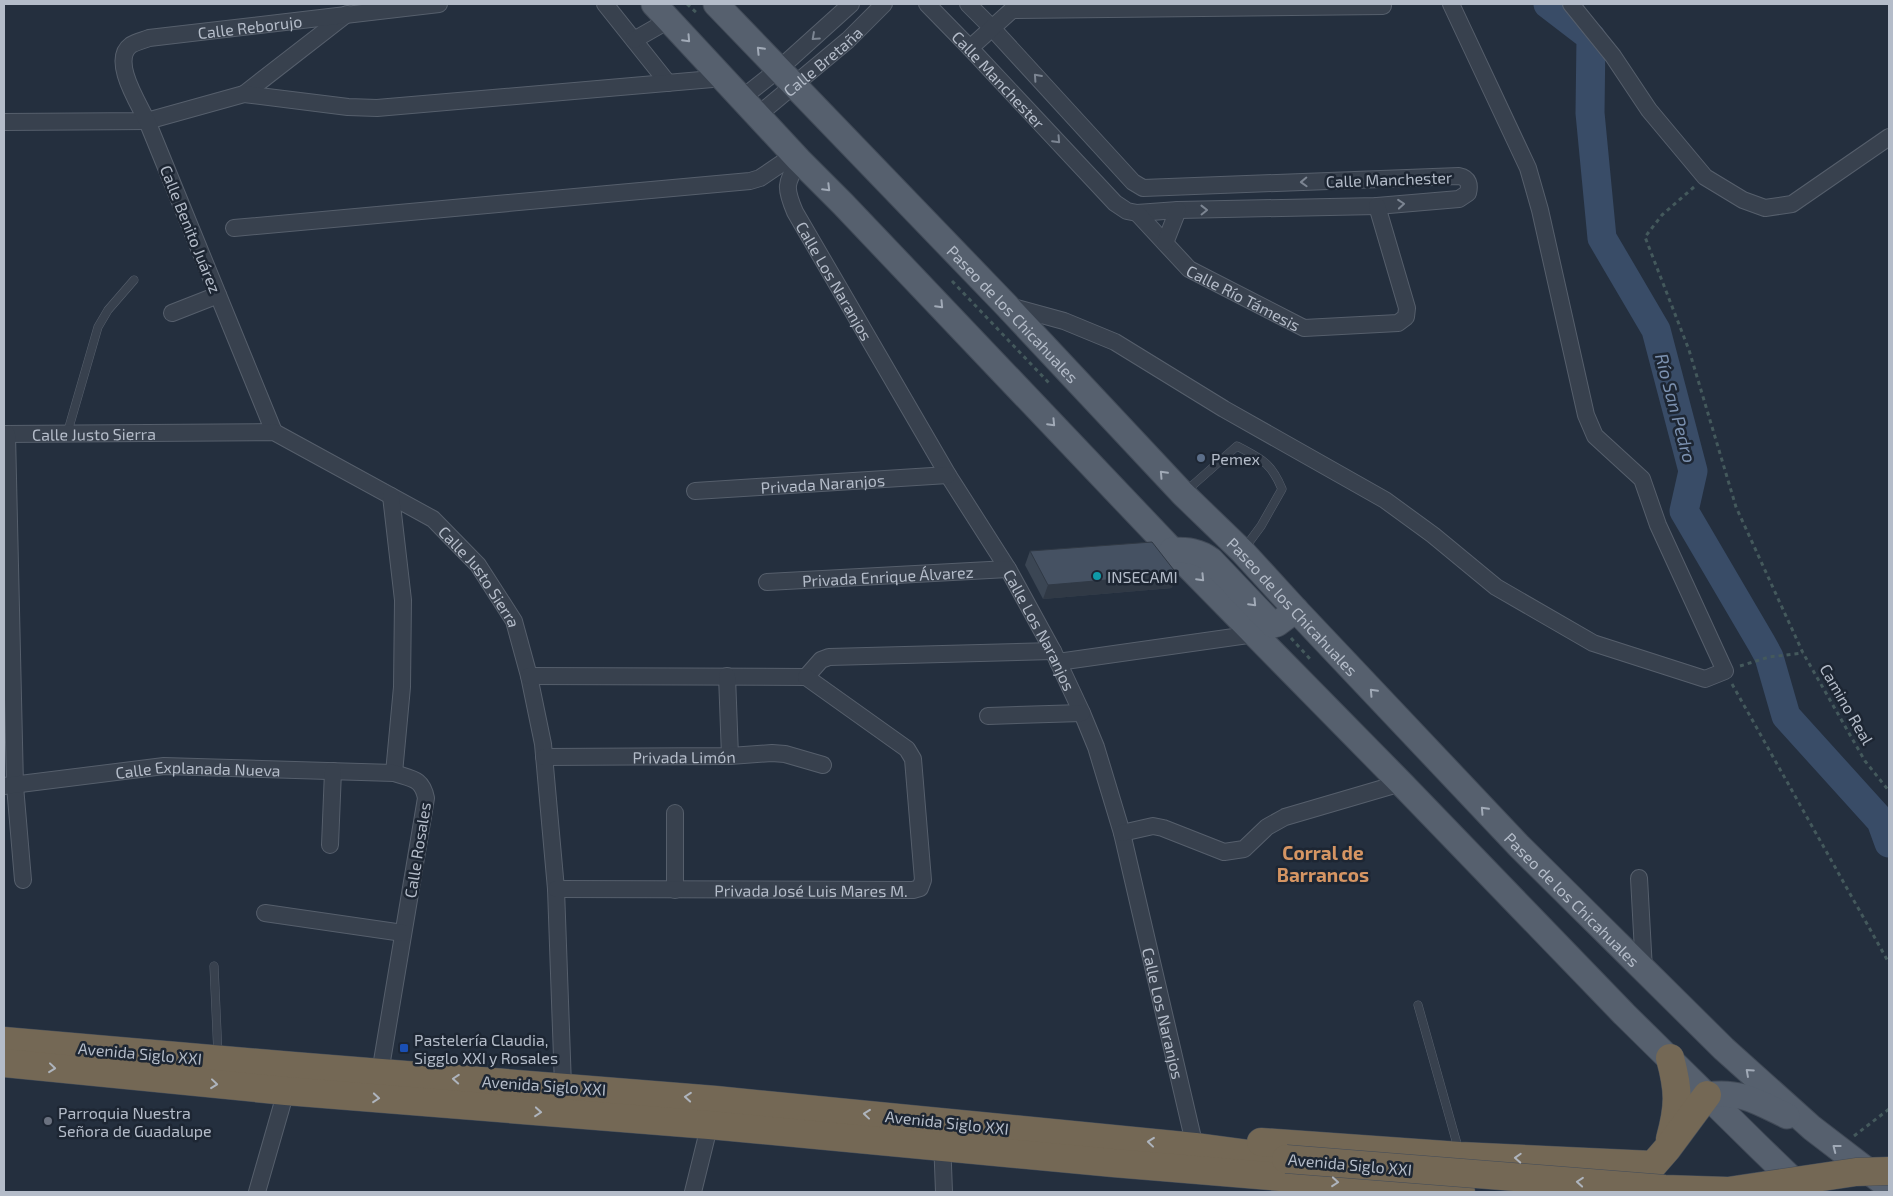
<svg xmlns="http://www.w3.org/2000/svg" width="1893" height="1196" font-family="'Exo 2',sans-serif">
  <rect width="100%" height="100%" fill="#242f3e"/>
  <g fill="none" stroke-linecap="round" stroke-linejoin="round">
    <polyline stroke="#394c67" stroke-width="29" points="1548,4 1591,37 1590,113 1602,238 1656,330 1693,471 1684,511 1762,644 1769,657 1786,716 1881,821 1889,843"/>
    <g stroke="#565f6c" stroke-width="9">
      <g id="lane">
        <polyline points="67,434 98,327 108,310 134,280"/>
        <path d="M 1185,492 L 1237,446 C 1261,459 1271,462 1282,489 L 1261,526 L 1244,549"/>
        <polyline points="214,966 218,1055"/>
        <polyline points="1418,1005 1459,1151"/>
      </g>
    </g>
    <g stroke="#565f6c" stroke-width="18">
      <g id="street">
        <polyline points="605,4 668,83"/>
        <path id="s1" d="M 927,4 L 970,48 L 1115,203 L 1127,211 L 1137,213 L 1178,210 L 1377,206 L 1459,199 L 1468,193 C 1470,185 1469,178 1459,176 L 1143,188 L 1133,182 L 992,28 L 968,4"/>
        <polyline points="1571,4 1613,56 1649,110 1705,177 1743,200 1765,208 1792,204 1889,137"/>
        <polyline points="634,40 669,20"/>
        <polyline points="970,48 1012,10 1383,6"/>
        <polyline points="244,94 347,14"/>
        <polyline points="742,98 779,69 851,4"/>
        <path id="s2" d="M 758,115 L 848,40 L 884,4"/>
        <polyline points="4,122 147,121 244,94 348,107 377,108 724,78"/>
        <path id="s3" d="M 799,160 C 786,184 784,186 795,212 L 948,475 L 1008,569 L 1053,651 L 1082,713 L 1096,747 L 1122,833 L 1195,1147"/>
        <path id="s4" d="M 1137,213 L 1189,269 L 1304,328 L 1398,323 L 1406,317 L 1407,308 L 1377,206"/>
        <polyline points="234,228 750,181 760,178 794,155"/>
        <polyline points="1165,243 1178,210"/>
        <polyline points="1009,306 1064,321 1115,342 1224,409 1385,500 1433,535 1496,587 1593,643 1705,679 1725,671 1658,525 1642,479 1595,436 1586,415 1540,210 1528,168 1451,4"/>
        <polyline points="172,313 218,295"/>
        <path id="s5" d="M 274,432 L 147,121 C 139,104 110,60 131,45 C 136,42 144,40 149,38 L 439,4"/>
        <path id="s6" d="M 4,434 L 274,432 L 433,519 L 478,565 L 514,621 L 529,676 L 543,744 L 556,889 L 563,1086"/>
        <polyline points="7,434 15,786 23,880"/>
        <path id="s7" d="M 695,491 L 948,475"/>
        <polyline points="391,496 403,600 402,687 394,773"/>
        <path id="s8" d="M 767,582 L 1008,569"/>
        <polyline points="1058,662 1255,634"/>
        <polyline points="529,676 806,677"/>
        <polyline points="727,676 730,756"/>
        <polyline points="806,677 821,660 829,657 1053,651"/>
        <polyline points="988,716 1082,713"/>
        <path id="s9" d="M 544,757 L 730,756 L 772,753 L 785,754 L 823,765"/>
        <path id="s10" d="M 4,786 L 164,766 L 394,773 C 412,779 422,778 426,798 L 380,1073"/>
        <polyline points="675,813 675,890"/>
        <polyline points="1122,833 1153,826 1163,828 1224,852 1244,849 1267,827 1285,817 1401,783"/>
        <polyline points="330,845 333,771"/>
        <polyline points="1639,878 1644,970"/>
        <path id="s11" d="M 556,889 L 913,890 L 920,888 L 923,880 L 913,759 L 907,749 L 806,677"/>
        <polyline points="265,913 403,933"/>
        <polyline points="942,1139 944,1192"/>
        <polyline points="257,1192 288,1084"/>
        <polyline points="693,1192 711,1119"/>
      </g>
    </g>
    <g stroke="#414a57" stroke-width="27">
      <g id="primary">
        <polyline points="654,4 799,160 843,204 1172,550 1401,783 1624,1014 1761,1149 1791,1178 1807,1190"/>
        <path id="s12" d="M 716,4 L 1006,305 L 1183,494 L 1242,551 L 1296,610 L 1519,846 L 1724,1049 L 1812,1128 L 1889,1187"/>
        <path d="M 1172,550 C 1188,550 1199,551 1211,560 L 1273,625 L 1277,624 L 1296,610"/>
        <path d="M 1707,1095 C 1740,1090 1758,1102 1787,1116"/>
      </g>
    </g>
    <g stroke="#434c59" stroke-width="29">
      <g id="highway">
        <polyline points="4,1041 294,1066 716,1100 1195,1147 1286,1159"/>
        <path d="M 1670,1058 C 1679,1091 1679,1106 1670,1139"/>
        <polyline points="4,1063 286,1091 709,1125 1113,1163 1461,1192"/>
        <polyline points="1261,1142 1460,1156 1653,1165 1667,1149 1707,1095"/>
      </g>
    </g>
    <g stroke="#44595c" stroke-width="3" stroke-dasharray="4 4" stroke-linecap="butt">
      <polyline points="687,4 698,14"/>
      <polyline points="1694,187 1662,215 1645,237 1689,350 1736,507 1803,653 1865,761 1889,791"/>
      <polyline points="952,281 1049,383"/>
      <polyline points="1291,638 1310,659"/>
      <polyline points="1740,666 1769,657 1803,653"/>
      <polyline points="1732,684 1889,963"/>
      <polyline points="1854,1136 1889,1109"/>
    </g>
    <use href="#lane" stroke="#38414e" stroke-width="8"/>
    <use href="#street" stroke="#38414e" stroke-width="16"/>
    <use href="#primary" stroke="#56606e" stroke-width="25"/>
    <use href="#highway" stroke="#746855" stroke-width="28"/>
    <g stroke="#434c59" stroke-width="29" stroke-linecap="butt">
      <polyline id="highway-bridge" points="1286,1159 1665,1189 1728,1191 1856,1172 1889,1171"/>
    </g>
    <use href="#highway-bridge" stroke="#746855" stroke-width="28"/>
  </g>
  <polygon fill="#3b4654" points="1030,551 1172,588 1043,599 1025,565"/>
  <polygon fill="#303945" points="1177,574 1172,588 1043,599 1048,585"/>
  <polygon fill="#455162" stroke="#303945" points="1152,542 1177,574 1048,585 1030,551"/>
  <defs><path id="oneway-chevron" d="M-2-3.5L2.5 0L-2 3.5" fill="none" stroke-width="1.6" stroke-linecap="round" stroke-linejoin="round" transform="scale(1.25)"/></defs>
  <g stroke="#7c8592">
    <use href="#oneway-chevron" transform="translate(815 37) rotate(138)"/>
    <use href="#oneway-chevron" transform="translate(1037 77) rotate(-132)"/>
    <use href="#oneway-chevron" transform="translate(1057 140) rotate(47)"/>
    <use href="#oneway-chevron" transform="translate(1304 182) rotate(178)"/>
    <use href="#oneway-chevron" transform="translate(1401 204) rotate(-5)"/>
    <use href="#oneway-chevron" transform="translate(1204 210) rotate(-1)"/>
  </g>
  <g stroke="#a1aab7">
    <use href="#oneway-chevron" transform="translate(687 39) rotate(47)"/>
    <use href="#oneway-chevron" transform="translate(760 50) rotate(-134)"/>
    <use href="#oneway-chevron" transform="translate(827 188) rotate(45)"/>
    <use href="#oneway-chevron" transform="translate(940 305) rotate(46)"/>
    <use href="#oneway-chevron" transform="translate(1052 423) rotate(46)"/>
    <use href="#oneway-chevron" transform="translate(1163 474) rotate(-133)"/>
    <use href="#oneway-chevron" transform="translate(1201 578) rotate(46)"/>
    <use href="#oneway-chevron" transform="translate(1253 603) rotate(46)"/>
    <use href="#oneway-chevron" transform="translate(1373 692) rotate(-133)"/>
    <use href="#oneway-chevron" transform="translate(1484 810) rotate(-133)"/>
    <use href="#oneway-chevron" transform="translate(1749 1072) rotate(-138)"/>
    <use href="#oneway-chevron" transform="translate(1836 1148) rotate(-142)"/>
  </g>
  <g stroke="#aeb4bd">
    <use href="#oneway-chevron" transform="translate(52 1068) rotate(6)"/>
    <use href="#oneway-chevron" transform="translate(456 1079) rotate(-176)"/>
    <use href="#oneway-chevron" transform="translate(214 1084) rotate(6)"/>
    <use href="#oneway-chevron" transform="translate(688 1097) rotate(-175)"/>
    <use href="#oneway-chevron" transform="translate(376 1098) rotate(5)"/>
    <use href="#oneway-chevron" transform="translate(538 1112) rotate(5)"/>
    <use href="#oneway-chevron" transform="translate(867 1114) rotate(-174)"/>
    <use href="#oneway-chevron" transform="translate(1151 1142) rotate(-174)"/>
    <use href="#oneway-chevron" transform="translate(1518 1158) rotate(-177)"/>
    <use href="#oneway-chevron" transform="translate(1335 1182) rotate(5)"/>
    <use href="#oneway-chevron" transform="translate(1580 1182) rotate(-175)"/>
  </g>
  <circle fill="#5c6f8a" stroke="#1d2633" stroke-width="2" cx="1201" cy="458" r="5"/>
  <circle fill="#0f9aa8" stroke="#1d2633" stroke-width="2" cx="1097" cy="576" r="5"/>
  <rect fill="#1a4fb4" stroke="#1d2633" stroke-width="2" x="399" y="1043" width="10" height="10" rx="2.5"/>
  <circle fill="#6b7280" stroke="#1d2633" stroke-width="2" cx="48" cy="1121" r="5"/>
  <g text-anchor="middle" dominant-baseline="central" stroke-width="5" stroke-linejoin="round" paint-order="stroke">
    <g font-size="16" fill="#b4bcc9" stroke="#1d2633">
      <text stroke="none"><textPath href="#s5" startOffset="540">Calle Reborujo</textPath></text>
      <text stroke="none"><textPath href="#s2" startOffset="84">Calle Bretaña</textPath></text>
      <text stroke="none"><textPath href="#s1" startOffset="104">Calle Manchester</textPath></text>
      <text transform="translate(1389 179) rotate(-2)">Calle Manchester</text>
      <text transform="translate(191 229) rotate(68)">Calle Benito Juárez</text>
      <text stroke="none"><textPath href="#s3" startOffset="135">Calle Los Naranjos</textPath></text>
      <text stroke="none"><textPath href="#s4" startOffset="138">Calle Río Támesis</textPath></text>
      <text stroke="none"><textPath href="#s12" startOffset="429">Paseo de los Chicahuales</textPath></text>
      <text stroke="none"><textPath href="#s6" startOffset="90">Calle Justo Sierra</textPath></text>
      <text stroke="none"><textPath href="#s7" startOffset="128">Privada Naranjos</textPath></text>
      <text stroke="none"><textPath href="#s8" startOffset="121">Privada Enrique Álvarez</textPath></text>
      <text stroke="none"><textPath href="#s6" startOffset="526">Calle Justo Sierra</textPath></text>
      <text stroke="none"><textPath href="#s12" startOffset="834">Paseo de los Chicahuales</textPath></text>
      <text stroke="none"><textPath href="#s3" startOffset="540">Calle Los Naranjos</textPath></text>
      <text transform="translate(1847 704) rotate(60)">Camino Real</text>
      <text stroke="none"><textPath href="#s9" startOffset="140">Privada Limón</textPath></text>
      <text stroke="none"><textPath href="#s10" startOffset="195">Calle Explanada Nueva</textPath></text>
      <text transform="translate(417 850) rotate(-81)">Calle Rosales</text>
      <text stroke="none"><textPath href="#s11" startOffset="255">Privada José Luis Mares M.</textPath></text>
      <text stroke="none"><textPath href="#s12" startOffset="1239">Paseo de los Chicahuales</textPath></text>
      <text stroke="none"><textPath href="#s3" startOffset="945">Calle Los Naranjos</textPath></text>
      <text transform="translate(140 1053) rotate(5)">Avenida Siglo XXI</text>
      <text transform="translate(544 1085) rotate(4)">Avenida Siglo XXI</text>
      <text transform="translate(947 1122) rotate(6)">Avenida Siglo XXI</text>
      <text transform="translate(1350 1164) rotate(5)">Avenida Siglo XXI</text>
    </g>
    <g font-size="16" fill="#b4bcc9" stroke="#1d2633" text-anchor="start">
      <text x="1211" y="458">Pemex</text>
      <text x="1107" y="576">INSECAMI</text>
      <text x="414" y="1039">Pastelería Claudia,<tspan x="414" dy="18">Sigglo XXI y Rosales</tspan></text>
      <text x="58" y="1112">Parroquia Nuestra<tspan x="58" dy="18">Señora de Guadalupe</tspan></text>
    </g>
    <g font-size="18" font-style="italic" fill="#7c92b1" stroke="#1d2633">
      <text transform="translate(1676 408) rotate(75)">Río San Pedro</text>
    </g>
    <g font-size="19" font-weight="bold" fill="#d59563" stroke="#1d2633">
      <text x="1323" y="852">Corral de<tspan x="1323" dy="22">Barrancos</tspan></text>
    </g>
  </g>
  <rect width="1893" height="1196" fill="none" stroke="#b4bcc9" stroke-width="10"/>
</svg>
